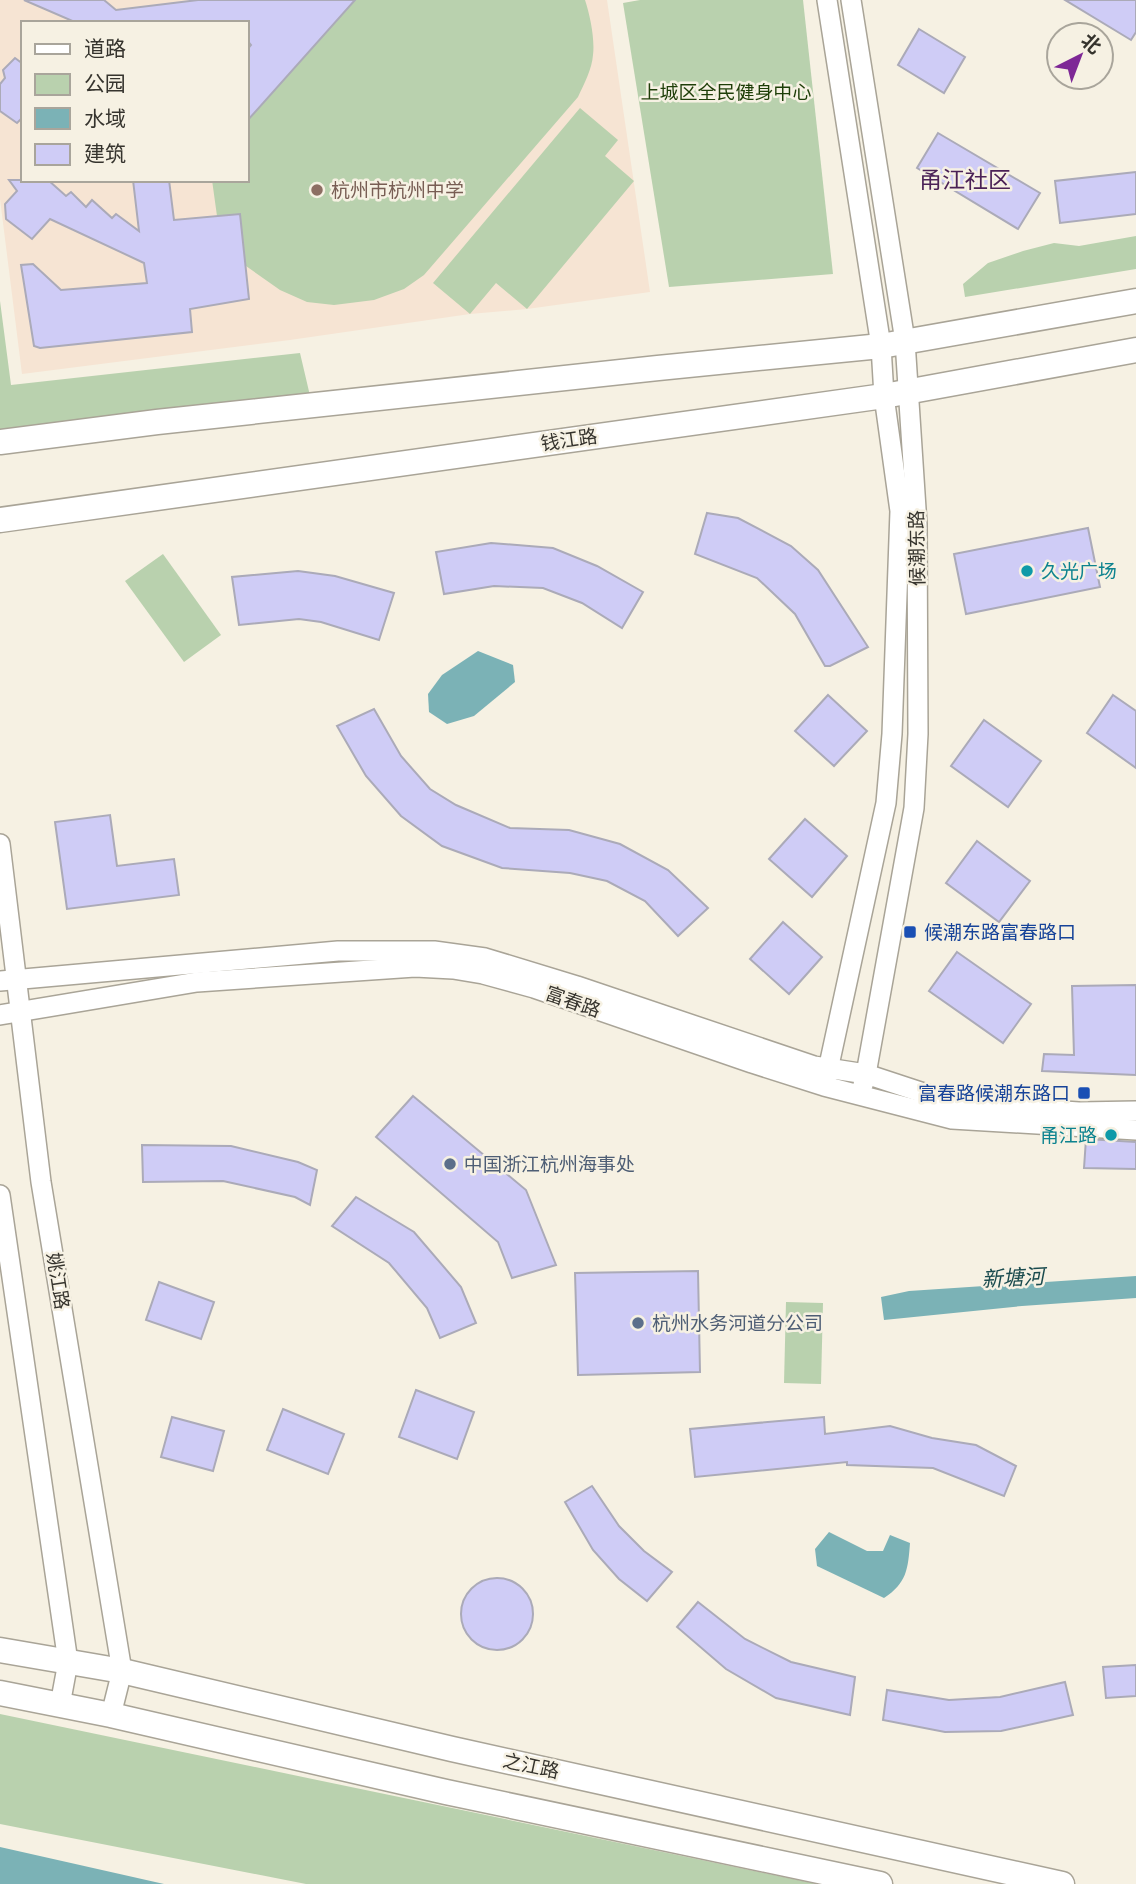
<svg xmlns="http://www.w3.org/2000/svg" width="1136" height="1884" font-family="Jost,'Noto Sans SC',sans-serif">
  <rect width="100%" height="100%" fill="#f6f1e3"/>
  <path fill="#f6e4d3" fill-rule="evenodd" d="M 0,0 L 607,0 L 650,292 L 527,309 L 470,314 L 290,340 L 22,374 L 0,199 ZM 23,23 L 247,23 L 247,180 L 23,180 Z"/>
  <g fill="#b9d1ae">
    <path d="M 355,0 L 585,0 C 590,15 595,39 593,55 C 592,69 584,84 578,97 L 424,275 L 404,289 L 374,300 L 334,305 L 307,302 L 280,290 L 246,266 L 217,216 L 212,180 L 247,180 L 247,121 Z"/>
    <polygon points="640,0 803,0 833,274 669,287 623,3"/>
    <polygon points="580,108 618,140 605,156 634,181 527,309 496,283 470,314 433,283"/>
    <polygon points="1136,236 1136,269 965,297 963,284 988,263 1023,251 1054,243 1079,246"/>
    <polygon points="0,301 11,385 300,353 311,400 0,440"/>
    <polygon points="163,554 221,635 184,662 125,581"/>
    <polygon points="786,1302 823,1303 821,1384 784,1383"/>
    <polygon points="0,1714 817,1884 306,1884 0,1824"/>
  </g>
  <g fill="#7bb2b6">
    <polygon points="478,651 513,665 515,682 474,716 447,724 429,712 428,694 442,675"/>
    <polygon points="1136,1276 1136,1298 1022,1306 884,1320 881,1297 909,1291"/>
    <path d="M 829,1532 L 867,1551 L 883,1551 L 890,1535 L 910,1543 C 908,1569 907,1583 884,1598 L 817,1566 L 815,1549 Z"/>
    <polygon points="0,1847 164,1884 0,1884"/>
  </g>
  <g fill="#cfccf6" stroke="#abaab8" stroke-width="2">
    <polygon points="24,0 104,0 116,10 198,0 355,0 247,121 247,50 251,45 247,40 247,23 77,23"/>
    <polygon points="1065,0 1136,0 1136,32 1131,40"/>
    <polygon points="919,29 965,57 944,93 898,65"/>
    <polygon points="15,58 23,64 23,117 17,123 0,111 0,84 5,78 3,70"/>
    <polygon points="938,133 1040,193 1018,229 917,168"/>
    <polygon points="1136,172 1136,214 1060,223 1055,181"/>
    <polygon points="9,180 48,180 66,196 71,192 86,207 92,200 112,218 116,214 139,231 133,180 169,180 174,220 240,214 249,299 190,309 192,332 40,348 34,346 21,265 33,264 61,290 147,283 144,263 50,219 32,239 6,219 5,204 17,191"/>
    <polygon points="707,513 738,518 791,546 818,570 868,647 830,666 825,666 795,614 757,578 695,554"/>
    <polygon points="1088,528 1100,587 966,614 954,554"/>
    <polygon points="491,543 553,548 597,566 643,592 622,628 582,603 543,588 494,586 444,594 436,552"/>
    <polygon points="298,571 335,576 394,593 379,640 321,622 299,619 239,625 232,577"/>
    <polygon points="828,695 867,731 834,766 795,731"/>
    <polygon points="1113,695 1136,711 1136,768 1087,733"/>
    <polygon points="374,709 401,756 430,789 456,805 510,828 569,830 620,844 668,870 708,908 678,936 645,901 607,881 570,873 502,868 442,846 401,816 366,776 337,726"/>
    <polygon points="984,720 1041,761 1008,807 951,766"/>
    <polygon points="110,815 117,866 174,859 179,895 67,909 55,822"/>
    <polygon points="805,819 847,856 812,897 769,859"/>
    <polygon points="977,841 1030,881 999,922 946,883"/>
    <polygon points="783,922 822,957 789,994 750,959"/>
    <polygon points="957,952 1031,1004 1003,1043 929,991"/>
    <polygon points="1136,985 1136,1075 1042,1071 1044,1054 1074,1055 1072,986"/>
    <polygon points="413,1096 526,1190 556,1265 512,1278 498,1242 376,1137"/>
    <polygon points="1086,1139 1136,1142 1136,1169 1084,1168"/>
    <polygon points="142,1145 231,1146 298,1162 317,1170 310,1205 295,1197 223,1181 143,1182"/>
    <polygon points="356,1197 414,1232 461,1287 476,1323 440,1338 427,1308 389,1263 332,1226"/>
    <polygon points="698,1271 700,1372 578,1375 575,1273"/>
    <polygon points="159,1282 214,1302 201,1339 146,1320"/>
    <polygon points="416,1390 474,1412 457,1459 399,1437"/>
    <polygon points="283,1409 344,1434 328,1474 267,1450"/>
    <polygon points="172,1417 224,1431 213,1471 161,1457"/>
    <polygon points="824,1417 825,1434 890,1426 932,1438 976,1445 1016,1466 1004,1496 933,1468 847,1465 847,1462 695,1477 690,1429"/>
    <polygon points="592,1486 619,1526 644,1551 672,1572 647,1601 619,1579 593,1550 565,1502"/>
    <circle cx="497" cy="1614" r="36"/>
    <polygon points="698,1602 745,1639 791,1662 855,1677 850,1715 776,1698 726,1669 677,1627"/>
    <polygon points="1136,1665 1136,1696 1106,1698 1103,1667"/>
    <polygon points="1065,1682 1073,1715 1001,1731 945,1732 883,1720 887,1690 949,1700 1000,1697"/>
  </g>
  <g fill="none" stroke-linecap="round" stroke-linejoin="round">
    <g stroke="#a9a497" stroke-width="22">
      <g id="minor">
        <polyline points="851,0 905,341 917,524 918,734 914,808 866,1074 863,1085"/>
        <polyline points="0,844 41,1182 122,1671 111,1715"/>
        <polyline points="0,981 338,951 434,951 485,958 577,986 814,1066 866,1074 957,1104 1079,1112 1136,1111"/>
        <polyline points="0,1015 197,982 415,967 453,969 483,974 534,988 752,1063 824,1086 952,1119 1136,1130"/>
        <polyline points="826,1079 886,803 892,734 900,511 884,396 881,346 827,0"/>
        <polyline points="0,1195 68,1662 60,1705"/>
      </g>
    </g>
    <g stroke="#a9a497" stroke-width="27">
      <g id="major">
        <polyline points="0,442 157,422 658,368 881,346 1136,301"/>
        <polyline points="0,520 884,396 1136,350"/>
        <polyline points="0,1650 122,1671 452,1749 1062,1884"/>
        <polyline points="0,1693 111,1715 446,1792 880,1884"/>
      </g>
    </g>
    <use href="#minor" stroke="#fff" stroke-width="19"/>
    <use href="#major" stroke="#fff" stroke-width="24"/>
  </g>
  <circle fill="#8d6e63" stroke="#f6f1e3" stroke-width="2.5" cx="317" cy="190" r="7"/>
  <g fill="#0f9aa8" stroke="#f6f1e3" stroke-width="2.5">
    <circle cx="1027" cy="571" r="7"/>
    <circle cx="1111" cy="1135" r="7"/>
  </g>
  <g fill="#1a4fb4" stroke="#f6f1e3" stroke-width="2.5">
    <rect x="903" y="925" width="14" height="14" rx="3.5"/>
    <rect x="1077" y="1086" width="14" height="14" rx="3.5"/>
  </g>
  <g fill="#5c6f8a" stroke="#f6f1e3" stroke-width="2.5">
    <circle cx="450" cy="1164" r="7"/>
    <circle cx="638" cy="1323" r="7"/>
  </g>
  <g text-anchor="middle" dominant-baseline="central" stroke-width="5" stroke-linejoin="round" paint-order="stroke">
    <g font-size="19" fill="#1e3e08" stroke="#f6f1e3">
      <text x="726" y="92">上城区全民健身中心</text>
    </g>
    <g font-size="19" fill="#785e54" stroke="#f6f1e3" text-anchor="start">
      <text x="331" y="190">杭州市杭州中学</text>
    </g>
    <g font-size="19" fill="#36342e" stroke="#f6f1e3">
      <text transform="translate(569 440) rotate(-8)">钱江路</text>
      <text transform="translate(917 548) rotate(-91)">候潮东路</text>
      <text transform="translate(573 1002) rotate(19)">富春路</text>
      <text transform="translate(58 1281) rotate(81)">姚江路</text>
      <text transform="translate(531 1766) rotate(12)">之江路</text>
    </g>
    <g font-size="19" fill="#0d838f" stroke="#f6f1e3" text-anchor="start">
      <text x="1041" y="571">久光广场</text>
      <text x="1097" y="1135" text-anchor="end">甬江路</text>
    </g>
    <g font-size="19" fill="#164399" stroke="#f6f1e3" text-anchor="start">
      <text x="924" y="932">候潮东路富春路口</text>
      <text x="1070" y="1093" text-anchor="end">富春路候潮东路口</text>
    </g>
    <g font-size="19" fill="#4e5e75" stroke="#f6f1e3" text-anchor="start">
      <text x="464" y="1164">中国浙江杭州海事处</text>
      <text x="652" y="1323">杭州水务河道分公司</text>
    </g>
    <g font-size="21" font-style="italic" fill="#1a4b4e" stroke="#f6f1e3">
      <text transform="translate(1013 1278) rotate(-3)">新塘河</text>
    </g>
    <g font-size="23" fill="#4b2257" stroke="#f6f1e3">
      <text x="965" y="180">甬江社区</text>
    </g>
  </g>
  <rect x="21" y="21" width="228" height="161" fill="#f6f1e3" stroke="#a9a59b" stroke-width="2"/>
  <rect x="35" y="44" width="35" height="10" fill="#ffffff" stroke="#a9a59b" stroke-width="2"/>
  <text x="84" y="56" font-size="21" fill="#36342e">道路</text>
  <rect x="35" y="74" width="35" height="21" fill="#b9d1ae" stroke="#a9a59b" stroke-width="2"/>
  <text x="84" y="91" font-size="21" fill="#36342e">公园</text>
  <rect x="35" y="108" width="35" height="21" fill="#7bb2b6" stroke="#a9a59b" stroke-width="2"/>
  <text x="84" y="126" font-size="21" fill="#36342e">水域</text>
  <rect x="35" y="144" width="35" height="21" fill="#cfccf6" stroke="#a9a59b" stroke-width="2"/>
  <text x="84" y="161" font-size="21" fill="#36342e">建筑</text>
  <g transform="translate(1080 56) rotate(42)"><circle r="33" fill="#f6f1e3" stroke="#a9a59b" stroke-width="2"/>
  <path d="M0-5L12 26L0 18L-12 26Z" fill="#7e2896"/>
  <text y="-10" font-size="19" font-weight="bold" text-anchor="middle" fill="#36342e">北</text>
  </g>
</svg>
